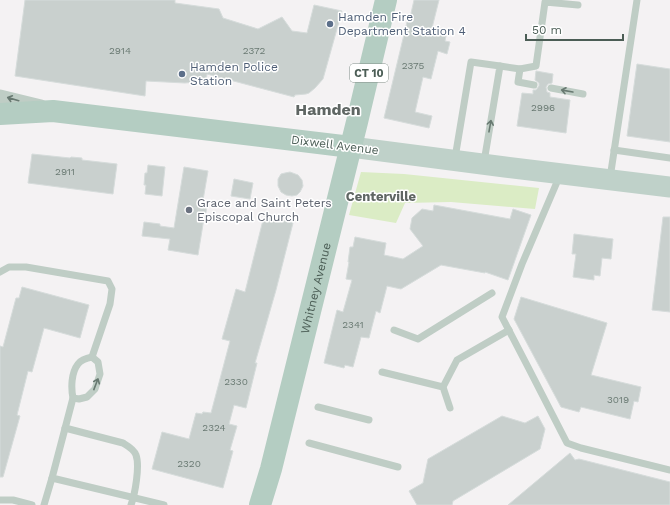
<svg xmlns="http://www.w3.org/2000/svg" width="670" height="505" font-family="'Work Sans',sans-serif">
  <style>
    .green { fill: #dbecc5 }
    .building { fill: #c9d0ce; stroke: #d6dcdb }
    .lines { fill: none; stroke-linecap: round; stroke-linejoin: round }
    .lane { stroke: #bfcdc5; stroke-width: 7 }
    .street { stroke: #bfcdc5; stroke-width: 15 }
    .secondary { stroke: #bfd1c9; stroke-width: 21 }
    .primary { stroke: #b4cdc2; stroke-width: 22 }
    .oneway { stroke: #687971 }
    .service-dot { fill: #5c6f8a; stroke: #fff; stroke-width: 1.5 }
    .worship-dot { fill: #6b7280; stroke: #fff; stroke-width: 1.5 }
    .labels { text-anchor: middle; stroke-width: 3; stroke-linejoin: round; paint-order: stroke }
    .number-label { font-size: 10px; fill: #6a7a73 }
    .shield { fill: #fff; stroke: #818e88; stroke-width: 1 }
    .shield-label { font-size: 11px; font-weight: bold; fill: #4b5d55 }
    .service-label { font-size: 12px; fill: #4e5e75; stroke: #fff; text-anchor: start }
    .street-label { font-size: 12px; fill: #4b5d55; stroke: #fff }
    .worship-label { font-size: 12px; fill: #5b616d; stroke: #fff; text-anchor: start }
    .neighbourhood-label { font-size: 13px; font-weight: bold; fill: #5f6663; stroke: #fff }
    .district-label { font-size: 16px; font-weight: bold; fill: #5f6663; stroke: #fff }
  </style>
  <rect width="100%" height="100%" fill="#f4f2f3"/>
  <!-- green -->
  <polygon class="green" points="361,172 404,174 539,188 535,209 451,202 405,203 396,223 349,215"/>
  <!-- building -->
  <g class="building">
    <polygon points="25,0 175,0 175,3 219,9 223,18 258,29 282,17 292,31 307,33 314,5 342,11 323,79 315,88 309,93 306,94 295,95 294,97 207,74 206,81 185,83 146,81 145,96 15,76"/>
    <polygon points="414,0 439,0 432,28 441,30 440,35 446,36 445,41 450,42 447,54 438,51 431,79 423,77 415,112 432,116 429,128 384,118 407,22 409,22"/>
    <polygon points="637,64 670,69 670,142 627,136"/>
    <polygon points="536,71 553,74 552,83 548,84 546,87 547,92 550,93 550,97 570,100 566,133 517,126 522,93 533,94 533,90 536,90 539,86 539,83 535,80"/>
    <polygon points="32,154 70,158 71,157 82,158 82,160 117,164 113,194 28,183"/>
    <polygon points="148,165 165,167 162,196 145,194 146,185 144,185 145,173 147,173"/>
    <polygon points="184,167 208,171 202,206 207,206 205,218 204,218 198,255 168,250 170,239 142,236 144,222 160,224 160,226 174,228"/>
    <polygon points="290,172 298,175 302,180 303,186 300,192 297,195 292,196 286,195 281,192 278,186 278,179 281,174 285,173"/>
    <polygon points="234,179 253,183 250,199 231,196"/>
    <polygon points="434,205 510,219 513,209 531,215 508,280 485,272 485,273 441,265 401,289 387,286 380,313 376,311 369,338 361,337 353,367 345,365 344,368 324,363 337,310 343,312 352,280 346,279 349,262 348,262 350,247 353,247 355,237 386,243 384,255 403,259 423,246 410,229 412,218 422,209 433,211"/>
    <polygon points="264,216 293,223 276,290 255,363 257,363 246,408 234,405 229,424 237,426 230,450 233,451 223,488 152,469 162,432 189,439 196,413 202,414 203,412 211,413 230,341 222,339 236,289 245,292"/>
    <polygon points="663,217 670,217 670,312 652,310"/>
    <polygon points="574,234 613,239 611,259 602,258 600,276 594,275 594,280 573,277 576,254 572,254"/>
    <polygon points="22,287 89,305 80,338 44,328 32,372 28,371 17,415 20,416 3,477 0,477 0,346 3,347 16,298 19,298"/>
    <polygon points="521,297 607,323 591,375 641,387 638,402 634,401 630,419 581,407 579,412 561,407 514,319"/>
    <polygon points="502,416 525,423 538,416 545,429 540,449 453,501 452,505 417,505 409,491 423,483 428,459"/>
    <polygon points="570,453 575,460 579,459 670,482 670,505 508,505"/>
  </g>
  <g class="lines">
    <!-- lane -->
    <g class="lane">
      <polyline points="500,66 520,69 536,66 545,2 578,5"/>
      <polyline points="520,69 518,82 534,85"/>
      <polyline points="551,88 583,94"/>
      <polyline points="614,150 670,158"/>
      <polyline points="455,158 471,62 500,66 484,162"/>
      <polyline points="560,175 522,264 502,317 528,367 567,443 581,448 670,470"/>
      <polyline points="610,178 637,0"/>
      <polyline points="0,272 9,267 26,267 108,281 112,289 110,304 92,357"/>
      <polyline points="394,330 418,339 492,293"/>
      <path d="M92 357C87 358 81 360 78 364 71 373 71 388 73 398L52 478 164 505"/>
      <polyline points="382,372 443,387 450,408"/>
      <polyline points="443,387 457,360 509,330"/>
      <polyline points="73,398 79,399 87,397 95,389 100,374 98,362 92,357"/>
      <polyline points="318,407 369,420"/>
      <path d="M65 428 123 443C128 446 134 449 136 455 140 466 135 494 131 505"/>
      <polyline points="309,443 398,467"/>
      <polyline points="0,500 13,500 32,505"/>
      <polyline points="44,505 52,478"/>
    </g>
    <!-- street -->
    <polyline class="street" points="0,97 41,107"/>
    <!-- secondary -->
    <polyline class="secondary" points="351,147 505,167 670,187"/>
    <!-- primary -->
    <g class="primary">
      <polyline points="0,114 53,111 351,147"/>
      <path id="s1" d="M260 505 271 469 357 122 386 0"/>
    </g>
  </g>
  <!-- one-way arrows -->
  <defs><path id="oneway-shaft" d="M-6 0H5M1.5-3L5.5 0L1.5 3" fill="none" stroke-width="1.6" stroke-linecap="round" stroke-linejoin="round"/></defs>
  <g class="oneway">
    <use href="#oneway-shaft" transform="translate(567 91) rotate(-170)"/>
    <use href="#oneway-shaft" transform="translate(13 99) rotate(-164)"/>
    <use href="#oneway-shaft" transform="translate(490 126) rotate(-80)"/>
    <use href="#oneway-shaft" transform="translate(96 384) rotate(-69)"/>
  </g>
  <!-- markers -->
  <g class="service-dot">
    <circle cx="330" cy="24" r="4"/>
    <circle cx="182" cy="74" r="4"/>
  </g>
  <circle class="worship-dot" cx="189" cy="210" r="4"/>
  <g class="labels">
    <!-- number labels -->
    <g class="number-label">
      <text x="120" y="54">2914</text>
      <text x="254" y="54">2372</text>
      <text x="413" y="69">2375</text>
      <text x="543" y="111">2996</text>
      <text x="65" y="175">2911</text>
      <text x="353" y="328">2341</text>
      <text x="236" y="385">2330</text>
      <text x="618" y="403">3019</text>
      <text x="214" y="431">2324</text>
      <text x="189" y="467">2320</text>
    </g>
    <!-- shield labels -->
    <rect class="shield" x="350" y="64" width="38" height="18" rx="3"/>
    <g class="shield-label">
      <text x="369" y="77">CT 10</text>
    </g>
    <!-- service labels -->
    <g class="service-label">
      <text x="338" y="21">Hamden Fire<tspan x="338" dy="14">Department Station 4</tspan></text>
      <text x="190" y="71">Hamden Police<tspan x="190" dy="14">Station</tspan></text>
    </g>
    <!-- street labels -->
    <g class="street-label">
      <text transform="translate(335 145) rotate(7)" y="4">Dixwell Avenue</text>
      <text dy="4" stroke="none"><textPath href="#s1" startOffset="224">Whitney Avenue</textPath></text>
    </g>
    <!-- worship labels -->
    <g class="worship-label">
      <text x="197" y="207">Grace and Saint Peters<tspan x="197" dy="14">Episcopal Church</tspan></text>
    </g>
    <!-- neighbourhood labels -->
    <g class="neighbourhood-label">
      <text x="381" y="201">Centerville</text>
    </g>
    <!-- district labels -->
    <g class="district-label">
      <text x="328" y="115">Hamden</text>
    </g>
  </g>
  <!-- scale -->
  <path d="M526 34v6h97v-6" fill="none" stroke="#4b5d55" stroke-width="2"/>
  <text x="532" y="34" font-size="12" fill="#4b5d55" stroke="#ffffff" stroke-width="3" paint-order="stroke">50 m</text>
</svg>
